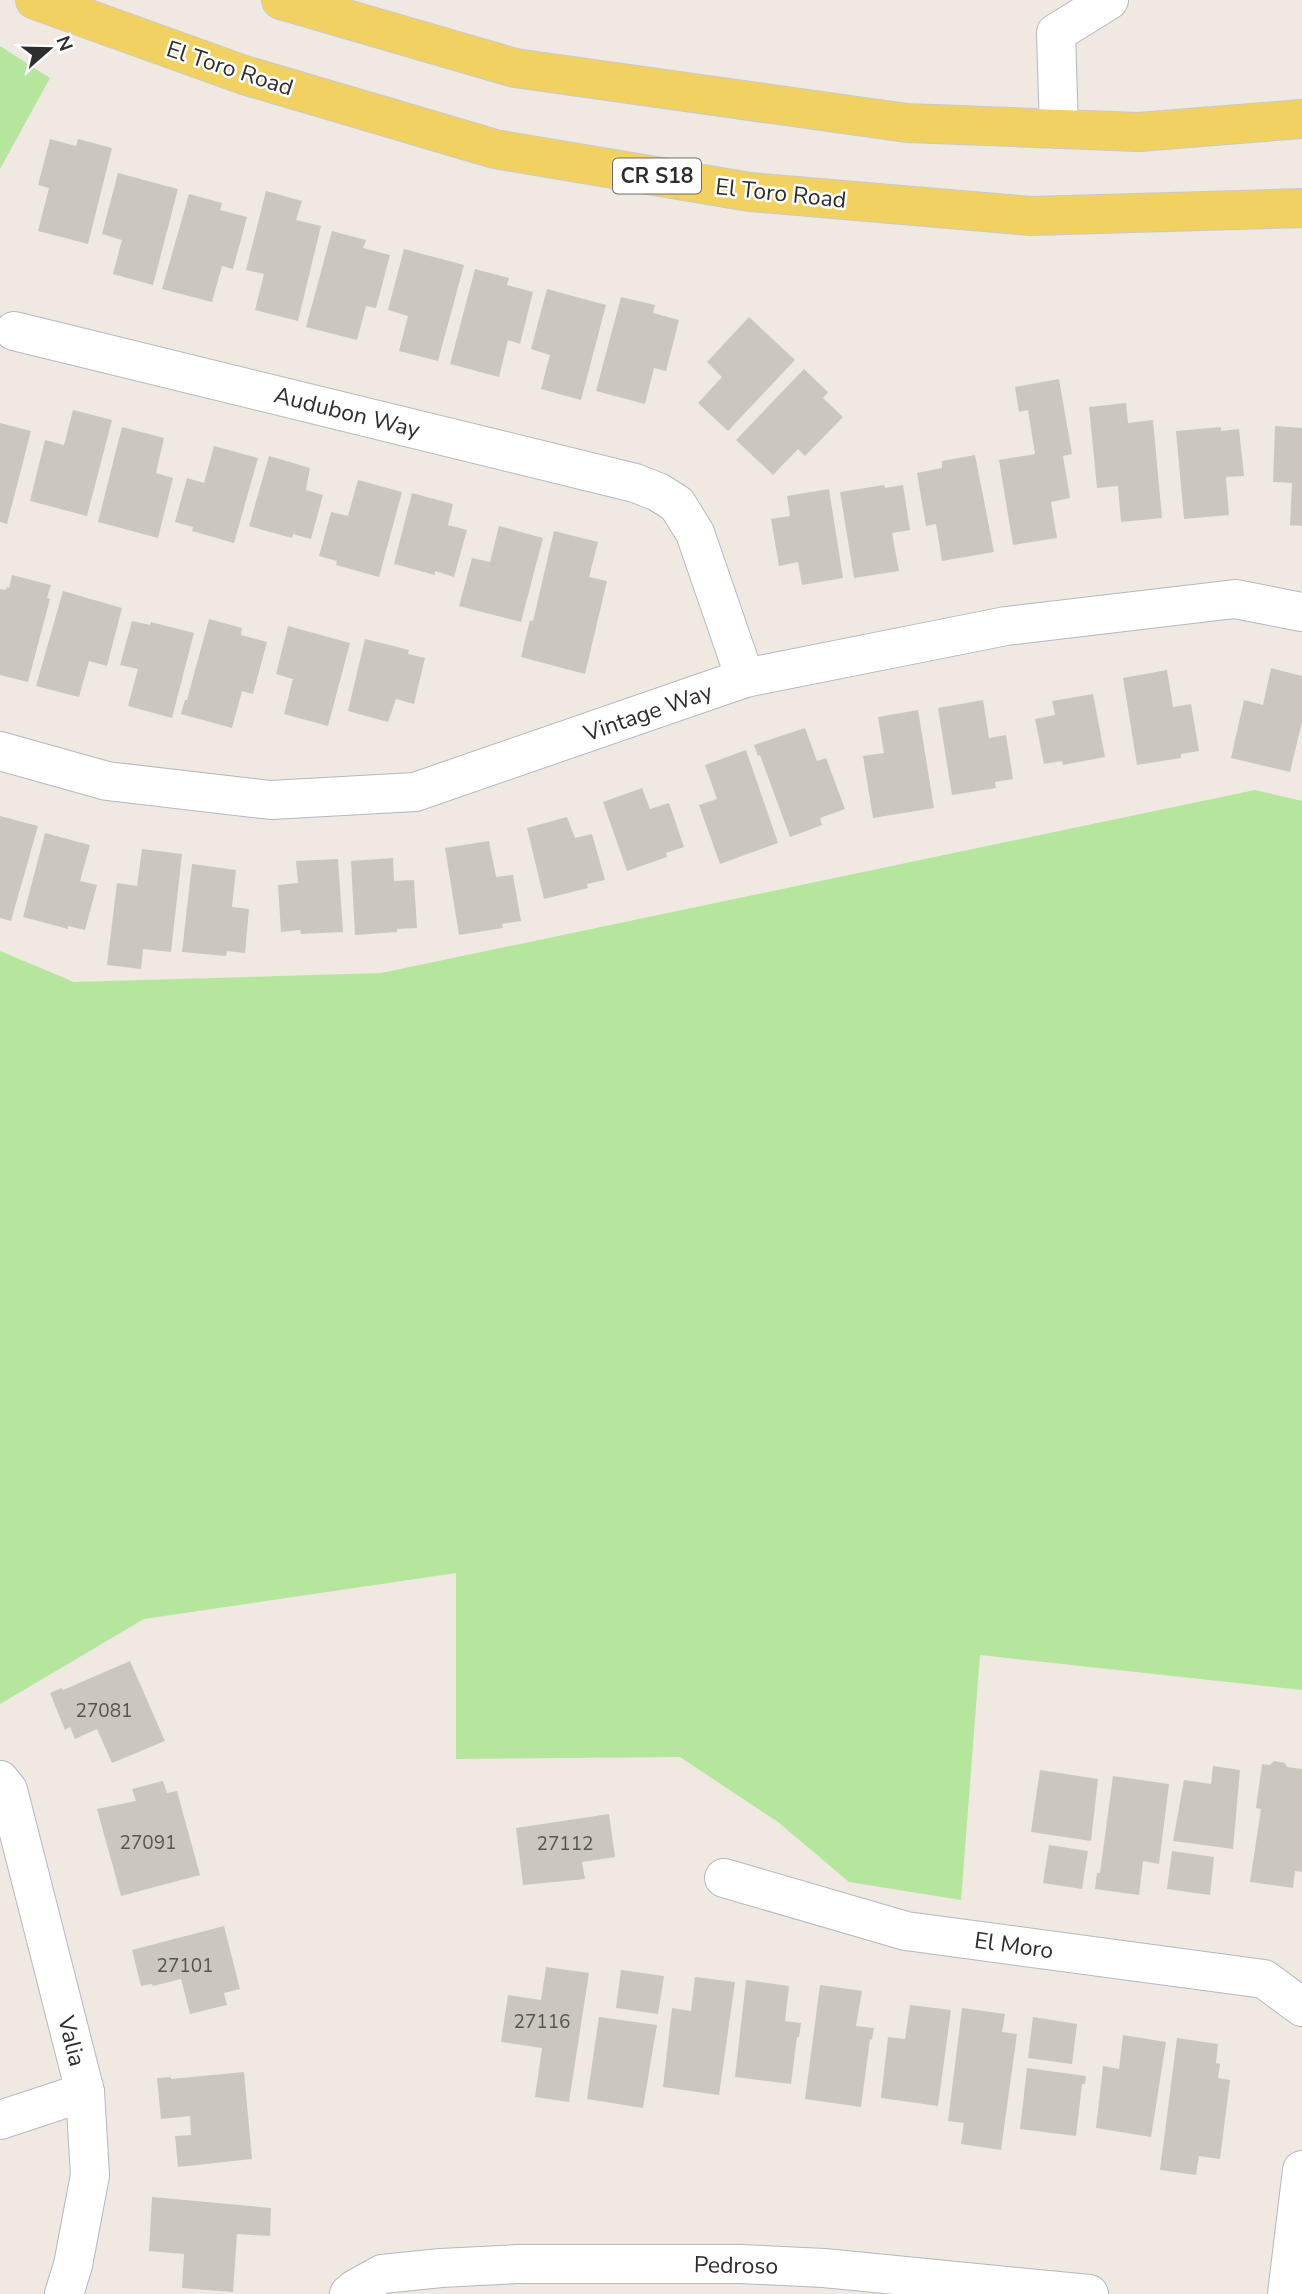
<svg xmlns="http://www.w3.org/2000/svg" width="1302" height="2294" font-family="'Nunito Sans',sans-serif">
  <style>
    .green { fill: #b6e59e }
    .building { fill: #cbc7bf }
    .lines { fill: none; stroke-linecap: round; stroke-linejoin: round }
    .minor-casing { stroke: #b4b7c1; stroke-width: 40 }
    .major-casing { stroke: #c9c9c9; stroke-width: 40 }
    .minor { stroke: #fff; stroke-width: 38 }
    .major { stroke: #f2d163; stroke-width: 38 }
    .labels { text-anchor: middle; stroke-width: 5; stroke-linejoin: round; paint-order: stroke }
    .number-label { font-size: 19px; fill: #555452 }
    .shield { fill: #fff; stroke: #6d6d6d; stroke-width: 2 }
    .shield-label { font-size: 21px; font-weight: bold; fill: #2e2e2e }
    .street-label { font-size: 23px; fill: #2e2e2e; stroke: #fff }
  </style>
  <rect width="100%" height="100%" fill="#efe9e1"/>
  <!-- green -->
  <g class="green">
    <polygon points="0,46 50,78 0,169"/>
    <polygon points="1255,790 1302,801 1302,1690 980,1655 961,1900 849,1882 778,1822 680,1757 456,1759 456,1573 144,1619 0,1704 0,951 74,982 381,973"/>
  </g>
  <!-- building -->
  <g class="building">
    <polygon points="50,139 76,146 78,139 112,148 88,244 38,231 49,188 38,185"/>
    <polygon points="118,173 178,189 153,285 113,274 122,240 102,234"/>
    <polygon points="266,191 302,201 296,220 321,226 298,321 255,310 264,274 246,270"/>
    <polygon points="189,194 222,203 220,210 247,217 233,269 222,266 212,302 162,289"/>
    <polygon points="332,231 366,240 363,248 390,255 376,308 366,306 357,340 306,327"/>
    <polygon points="404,249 464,265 438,361 399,351 408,316 388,310"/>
    <polygon points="475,269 509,278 507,285 533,292 520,344 508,340 499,377 450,364"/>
    <polygon points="547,289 606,305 581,400 541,389 550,355 531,349"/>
    <polygon points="621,297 655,305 653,313 679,320 666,371 654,368 645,404 596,391"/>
    <polygon points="749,317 795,360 728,431 698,403 722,377 707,362"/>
    <polygon points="804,369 828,392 823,398 843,417 805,456 798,449 773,475 736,440"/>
    <polygon points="1059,379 1072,454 1063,456 1070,498 1051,502 1057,538 1013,545 999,460 1035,454 1028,410 1019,412 1015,387"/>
    <polygon points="1126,403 1128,423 1153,420 1162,518 1121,522 1118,486 1097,488 1089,407"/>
    <polygon points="73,410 112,420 87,516 30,501 45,440 64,445"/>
    <polygon points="0,423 31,431 7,524 0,522"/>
    <polygon points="1275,426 1302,428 1302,526 1290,525 1292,483 1273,482"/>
    <polygon points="122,427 164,438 156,473 173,478 158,538 98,522"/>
    <polygon points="1221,427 1221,431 1239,429 1244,476 1226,477 1229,515 1184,519 1176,431"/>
    <polygon points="214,446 258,458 234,543 192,531 193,527 175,522 187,478 204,483"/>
    <polygon points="975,455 994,552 942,561 936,524 926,526 917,473 942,468 942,461"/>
    <polygon points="269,456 310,468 306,490 323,495 311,539 293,534 292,538 249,526"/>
    <polygon points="358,480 402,492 379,577 336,565 337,561 319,556 331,512 348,516"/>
    <polygon points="884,485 885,488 903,485 910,530 892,533 899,571 854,578 840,492"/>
    <polygon points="829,489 843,578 802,585 798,562 779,566 771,519 790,516 787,496"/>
    <polygon points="412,493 453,504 448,525 467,530 454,577 435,571 435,575 394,564"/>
    <polygon points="499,526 543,538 521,622 459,606 472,558 490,562"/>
    <polygon points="554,531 598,542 589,577 607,581 585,674 521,657 530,620 533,621"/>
    <polygon points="12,575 51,585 47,598 50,599 28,682 0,675 0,589 6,590 6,587 9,588"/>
    <polygon points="63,591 122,608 107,666 89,661 79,697 36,686"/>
    <polygon points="209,619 242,628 241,635 267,642 253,694 242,691 232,728 181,714 185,700 187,700"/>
    <polygon points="132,621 150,625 151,622 194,633 172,718 128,706 138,669 120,665"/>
    <polygon points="288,626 350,643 328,726 284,714 293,679 276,674"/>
    <polygon points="365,639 409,650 408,654 425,658 414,704 396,699 388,722 348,711"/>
    <polygon points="1271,668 1302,676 1302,722 1290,772 1231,758 1244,700 1263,705"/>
    <polygon points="1167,670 1173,707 1191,704 1199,751 1181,754 1181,758 1137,765 1123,678"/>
    <polygon points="1093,694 1105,757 1063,765 1062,761 1044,764 1035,719 1055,715 1052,701"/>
    <polygon points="983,700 989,738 1006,735 1013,779 995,782 996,788 952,795 938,708"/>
    <polygon points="918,710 934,808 873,818 863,756 884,753 878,717"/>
    <polygon points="805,728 817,761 826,758 845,809 820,818 822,825 790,837 760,755 758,756 754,745"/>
    <polygon points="746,750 778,843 720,864 699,805 717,799 705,765"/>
    <polygon points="642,788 650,809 669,803 684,847 666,853 667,857 627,871 603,802"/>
    <polygon points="0,816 38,826 11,921 0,918"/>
    <polygon points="567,817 575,838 592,834 605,880 587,884 588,888 544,899 527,828"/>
    <polygon points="45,833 90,845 80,881 97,885 85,930 68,926 68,929 23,917"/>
    <polygon points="489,841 496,877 513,875 521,921 502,924 503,928 459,935 445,848"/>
    <polygon points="142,849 182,854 171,952 143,949 141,969 107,965 117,883 137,886"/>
    <polygon points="393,858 394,881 414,880 417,928 397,929 397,932 355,935 351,861"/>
    <polygon points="338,859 343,932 301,934 300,930 281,932 278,885 298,883 296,861"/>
    <polygon points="192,864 236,870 232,907 249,909 245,953 227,951 226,956 182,952"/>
    <polygon points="130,1661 165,1741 112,1763 97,1729 75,1739 70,1727 65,1730 50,1693 61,1688 63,1690"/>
    <polygon points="1274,1761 1285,1763 1287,1767 1302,1769 1302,1872 1295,1871 1293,1888 1250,1882 1261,1809 1256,1808 1262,1764 1270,1765"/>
    <polygon points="1213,1766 1240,1770 1233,1849 1173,1841 1184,1780 1211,1784"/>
    <polygon points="1040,1770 1098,1779 1091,1841 1031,1832"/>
    <polygon points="1113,1776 1169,1784 1159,1864 1143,1861 1139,1895 1095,1889 1097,1873 1100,1873"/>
    <polygon points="163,1781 167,1793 177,1791 200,1875 121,1896 97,1809 136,1801 132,1789"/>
    <polygon points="609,1814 615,1857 582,1862 585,1879 523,1885 516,1828"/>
    <polygon points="1049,1845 1088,1851 1082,1889 1043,1883"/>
    <polygon points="1172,1851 1214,1857 1210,1895 1167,1889"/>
    <polygon points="224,1926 240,1989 224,1993 227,2005 190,2014 181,1979 153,1986 152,1984 141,1986 132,1950"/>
    <polygon points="546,1967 589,1973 569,2102 535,2097 542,2048 501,2042 508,1995 541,2000"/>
    <polygon points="621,1970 664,1976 658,2014 616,2008"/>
    <polygon points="695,1977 735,1982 719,2095 663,2087 672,2008 691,2011"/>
    <polygon points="746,1980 789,1986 785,2021 801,2023 799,2037 797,2037 791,2084 735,2077"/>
    <polygon points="820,1985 862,1991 856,2026 874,2028 872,2040 870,2039 861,2107 805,2099"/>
    <polygon points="910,2005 951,2010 938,2106 881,2098 888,2037 905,2039"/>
    <polygon points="962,2008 1005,2014 1002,2032 1017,2034 1001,2150 961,2144 964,2123 948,2121"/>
    <polygon points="599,2017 657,2025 643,2108 587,2099"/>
    <polygon points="1033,2017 1077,2024 1072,2064 1028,2058"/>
    <polygon points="1123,2035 1166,2042 1151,2137 1096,2128 1103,2066 1119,2069"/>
    <polygon points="1177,2038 1218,2044 1216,2063 1220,2064 1218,2078 1230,2080 1220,2159 1199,2156 1196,2175 1160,2170"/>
    <polygon points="1027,2068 1086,2076 1085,2084 1082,2084 1076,2136 1020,2129"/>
    <polygon points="244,2072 252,2159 178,2167 175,2136 191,2135 190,2116 161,2119 157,2078 171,2077 171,2079"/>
    <polygon points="152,2197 271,2208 270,2236 237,2234 233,2292 182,2288 184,2254 149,2251"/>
  </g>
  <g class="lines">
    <!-- minor casing -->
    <g class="minor-casing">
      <g id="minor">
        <polyline points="1059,129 1056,33 1109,0"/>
        <polyline points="14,331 635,483 658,492 677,504 695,533 745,678"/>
        <polyline points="0,751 107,781 271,800 415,792 745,678 1006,626 1235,599 1302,612"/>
        <polyline points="0,1780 8,1790 85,2092 90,2175 73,2265 64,2294"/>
        <polyline points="724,1878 906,1931 1264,1979 1302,2007"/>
        <polyline points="0,2120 85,2092"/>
        <polyline points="349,2294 355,2289 382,2274 441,2268 519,2264 741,2264 824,2268 1089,2294"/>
        <polyline points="1287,2294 1302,2170"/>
      </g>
    </g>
    <!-- major casing -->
    <g class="major-casing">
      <g id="major">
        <polyline points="35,0 244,75 495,149 750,192 1031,216 1302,208"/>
        <polyline points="281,0 515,68 907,123 1139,132 1302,119"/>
      </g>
    </g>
    <!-- minor -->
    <use href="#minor" class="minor"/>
    <!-- major -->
    <use href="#major" class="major"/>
  </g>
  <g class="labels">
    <!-- number labels -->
    <g class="number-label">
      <text x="104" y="1717">27081</text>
      <text x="148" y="1849">27091</text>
      <text x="565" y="1850">27112</text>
      <text x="185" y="1972">27101</text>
      <text x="542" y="2028">27116</text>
    </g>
    <!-- shield labels -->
    <rect class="shield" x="613" y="158.5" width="88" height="35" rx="5"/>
    <g class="shield-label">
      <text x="657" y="183">CR S18</text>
    </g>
    <!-- street labels -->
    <g class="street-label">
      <text transform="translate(230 68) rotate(18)" y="8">El Toro Road</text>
      <text transform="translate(781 193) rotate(6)" y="8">El Toro Road</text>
      <text transform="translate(347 412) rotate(14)" y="8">Audubon Way</text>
      <text transform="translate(648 712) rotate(-19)" y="8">Vintage Way</text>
      <text transform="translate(1014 1945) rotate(8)" y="8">El Moro</text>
      <text transform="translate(72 2041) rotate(76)" y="8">Valia</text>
      <text transform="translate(736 2265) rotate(1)" y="8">Pedroso</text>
    </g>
  </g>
  <!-- north arrow -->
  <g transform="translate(49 49) rotate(70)" stroke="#ffffff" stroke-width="5" paint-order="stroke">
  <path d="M0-5L12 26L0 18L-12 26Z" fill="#2e2e2e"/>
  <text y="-10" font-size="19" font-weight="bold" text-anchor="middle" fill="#2e2e2e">N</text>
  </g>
</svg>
